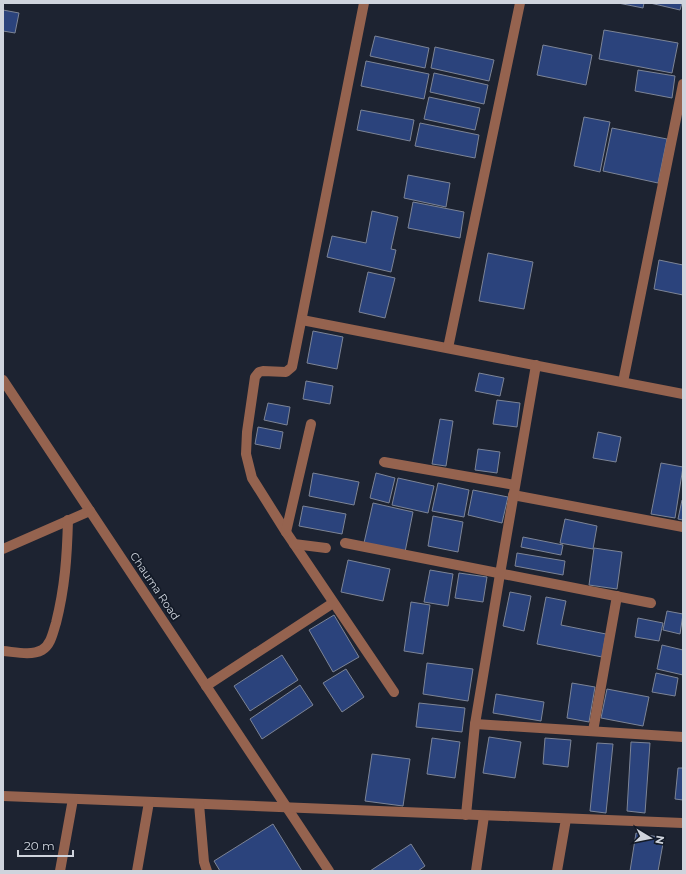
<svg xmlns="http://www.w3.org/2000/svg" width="686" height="874" font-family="Montserrat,sans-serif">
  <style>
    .building { fill: #2b437c; stroke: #7c8496 }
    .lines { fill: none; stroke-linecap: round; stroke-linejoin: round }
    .minor { stroke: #95634f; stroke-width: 10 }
    .labels { text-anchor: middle; stroke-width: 3.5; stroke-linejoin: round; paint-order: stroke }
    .street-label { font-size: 11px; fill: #cfd4dd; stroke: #131a27 }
  </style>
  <rect width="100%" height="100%" fill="#1d2331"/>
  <!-- building -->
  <g class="building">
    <polygon points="618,3 644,3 643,8"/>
    <polygon points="650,3 682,3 680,10"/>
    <polygon points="3,10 19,13 15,33 3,31"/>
    <polygon points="604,30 678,43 672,73 599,59"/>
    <polygon points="375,36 429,48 425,68 370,56"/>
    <polygon points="543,45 592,55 586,85 537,75"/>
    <polygon points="435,47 494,60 489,81 431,68"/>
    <polygon points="366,61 429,74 424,99 361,86"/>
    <polygon points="638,70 675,76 672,98 635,91"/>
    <polygon points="434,73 488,85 484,104 430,92"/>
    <polygon points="429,97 480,108 475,130 424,119"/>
    <polygon points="361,110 414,120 410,141 357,130"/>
    <polygon points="584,117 610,122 600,172 574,166"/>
    <polygon points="420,123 479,135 475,158 415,146"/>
    <polygon points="612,128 667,139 658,183 603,171"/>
    <polygon points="408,175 450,183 446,207 404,198"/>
    <polygon points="413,202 464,212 460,238 408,228"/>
    <polygon points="372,211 398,217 391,249 396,250 391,272 327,257 332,236 366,243"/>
    <polygon points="488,253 533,262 524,309 479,301"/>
    <polygon points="659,260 683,265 683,295 654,289"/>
    <polygon points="368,272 395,278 385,318 359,312"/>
    <polygon points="313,331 343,337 337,369 307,363"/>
    <polygon points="479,373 504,378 500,396 475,391"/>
    <polygon points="306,381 333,386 330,404 303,399"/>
    <polygon points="497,400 520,403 517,427 493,424"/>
    <polygon points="268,403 290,407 287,425 264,420"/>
    <polygon points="440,419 453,421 446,466 432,464"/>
    <polygon points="258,427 283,432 280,449 255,444"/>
    <polygon points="598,432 621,437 616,462 593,458"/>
    <polygon points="478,449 500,452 497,473 475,470"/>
    <polygon points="661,463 683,467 675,518 651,514"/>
    <polygon points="313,473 359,482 354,505 309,496"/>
    <polygon points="376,473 395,478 389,503 370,498"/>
    <polygon points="398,478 434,486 428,513 392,505"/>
    <polygon points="438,483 469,490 464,517 432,511"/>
    <polygon points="473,490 508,497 502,523 468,515"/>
    <polygon points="682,500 683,500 683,520 678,519"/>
    <polygon points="373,503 413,512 405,552 364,543"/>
    <polygon points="303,506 346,514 342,534 299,526"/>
    <polygon points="433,516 463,522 458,552 428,546"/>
    <polygon points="565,519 597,526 593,549 560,543"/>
    <polygon points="523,537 563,545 561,555 521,547"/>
    <polygon points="594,548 622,552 617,589 589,585"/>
    <polygon points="517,553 565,561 563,575 515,566"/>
    <polygon points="348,560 390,569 383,601 341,592"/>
    <polygon points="430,570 453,574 448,606 424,602"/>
    <polygon points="459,573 487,577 483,602 455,598"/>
    <polygon points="510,592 531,596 524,631 503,626"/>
    <polygon points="546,597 566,601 561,625 606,634 602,657 537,644"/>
    <polygon points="411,602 430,605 423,654 404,651"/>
    <polygon points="667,611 683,614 680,634 663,630"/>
    <polygon points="334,615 359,657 333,672 309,630"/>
    <polygon points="638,618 663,623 659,641 635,637"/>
    <polygon points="662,645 683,650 683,675 657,669"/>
    <polygon points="282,655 298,680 250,711 234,686"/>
    <polygon points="427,663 473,669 468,701 423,694"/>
    <polygon points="346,669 364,697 342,712 323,683"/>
    <polygon points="656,673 678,678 675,696 652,692"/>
    <polygon points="572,683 595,687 589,722 567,718"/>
    <polygon points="300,685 313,705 262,739 250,719"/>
    <polygon points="607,689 649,697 643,726 601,718"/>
    <polygon points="496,694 544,702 541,721 493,713"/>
    <polygon points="419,703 465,708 462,732 416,727"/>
    <polygon points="489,737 521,742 515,778 483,773"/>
    <polygon points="432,738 460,742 455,778 427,774"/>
    <polygon points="545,738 571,740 568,767 543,764"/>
    <polygon points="631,742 650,743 645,813 627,811"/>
    <polygon points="597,743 613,744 606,813 590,811"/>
    <polygon points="372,754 410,759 403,806 365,801"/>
    <polygon points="678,768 683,768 683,800 675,799"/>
    <polygon points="273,824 302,871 220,871 214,861"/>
    <polygon points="636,833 664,838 658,871 630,871"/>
    <polygon points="411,844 425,866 418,871 370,871"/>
  </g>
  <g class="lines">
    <!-- minor -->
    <g class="minor">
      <polyline points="364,3 292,367 286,372 263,371 259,372 255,377 247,432 246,454 252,478 286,532 394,692"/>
      <polyline points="302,320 683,394"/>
      <polyline points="448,348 520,3"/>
      <polyline points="3,380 329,871"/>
      <polyline points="623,382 683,84"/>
      <polyline points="384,462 515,485"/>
      <polyline points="513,495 683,527"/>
      <polyline points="286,532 311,424"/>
      <polyline points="345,543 651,603"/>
      <polyline points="294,544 326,548"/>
      <polyline points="3,549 90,511"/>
      <path d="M3 651C15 652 31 656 42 650 51 645 53 632 56 623 65 587 67 557 68 520"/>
      <polyline points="206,686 333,603"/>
      <polyline points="475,724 683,737"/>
      <polyline points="593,731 617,596"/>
      <polyline points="3,796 683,823"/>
      <polyline points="199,804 204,862 207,871"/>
      <polyline points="466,815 475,724 500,574 536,365"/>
      <polyline points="60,871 73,799"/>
      <polyline points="137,871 149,802"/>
      <polyline points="476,871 484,816"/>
      <polyline points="557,871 566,819"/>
    </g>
  </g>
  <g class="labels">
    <!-- street labels -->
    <g class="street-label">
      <text transform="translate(155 586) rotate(56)" y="4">Chauma Road</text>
    </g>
  </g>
  <!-- border -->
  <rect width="686" height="874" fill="none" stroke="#cfd4dd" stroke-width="8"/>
  <!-- north arrow -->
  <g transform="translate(650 838) rotate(100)" stroke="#131a27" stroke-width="3" paint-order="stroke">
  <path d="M0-3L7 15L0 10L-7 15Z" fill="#cfd4dd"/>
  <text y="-6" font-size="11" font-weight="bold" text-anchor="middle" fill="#cfd4dd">N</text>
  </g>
  <!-- scale -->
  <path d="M18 850v6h55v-6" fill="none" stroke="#cfd4dd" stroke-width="2"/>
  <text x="24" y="850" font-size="12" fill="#cfd4dd" stroke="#131a27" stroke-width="3" paint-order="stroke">20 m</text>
</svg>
